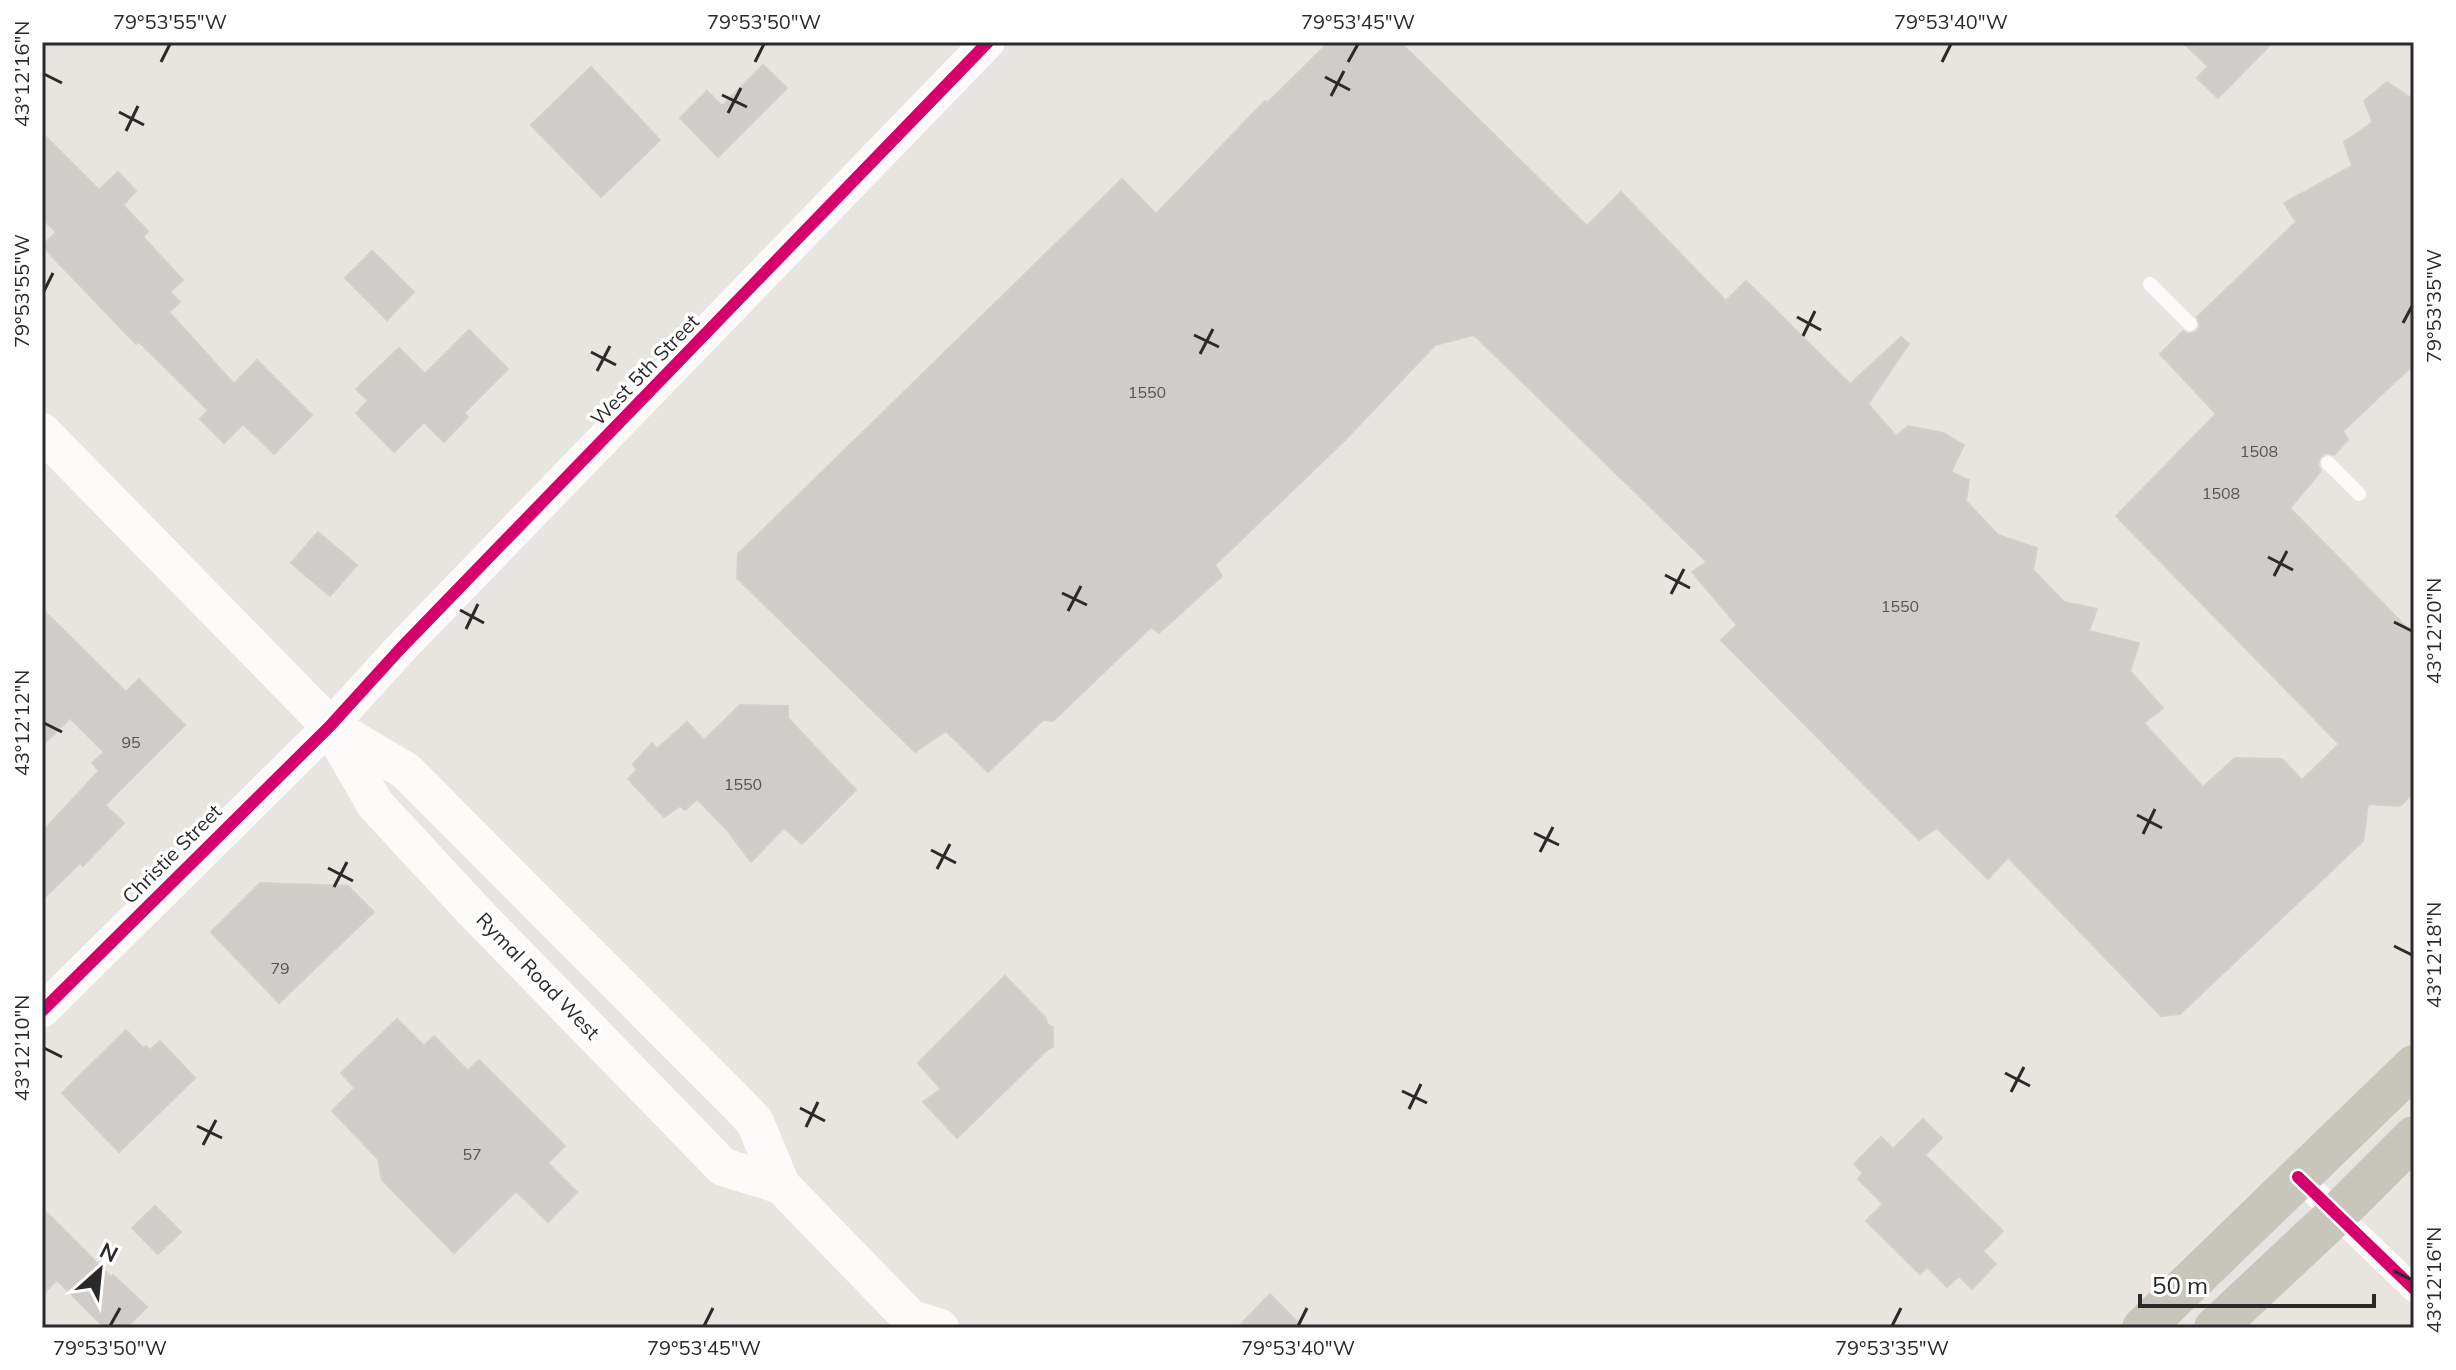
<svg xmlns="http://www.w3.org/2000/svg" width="2456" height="1370" font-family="Mulish,sans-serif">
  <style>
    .building { fill: #cfccc9; stroke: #d3d0cc; stroke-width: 2 }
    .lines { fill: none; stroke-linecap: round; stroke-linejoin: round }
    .service { stroke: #fcfbfa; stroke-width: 14 }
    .minor { stroke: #fcfbfa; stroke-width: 26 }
    .tertiary { stroke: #fcfbfa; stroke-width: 34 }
    .secondary { stroke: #fcfbfa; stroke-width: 38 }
    .primary { stroke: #c8c5ba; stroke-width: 42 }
    .cycleway-casing { stroke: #fff; stroke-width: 17 }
    .cycleway { stroke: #d6006c; stroke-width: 12 }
    .ticks { fill: none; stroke: #2a2a2a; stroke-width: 3 }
    .labels { text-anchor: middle; stroke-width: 7; stroke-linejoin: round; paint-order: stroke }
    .number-label { font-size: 16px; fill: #545352 }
    .street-label { font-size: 20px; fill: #2a2a2a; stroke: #fff }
    .neatline { fill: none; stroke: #2a2a2a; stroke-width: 3 }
    .ticks-label { font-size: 20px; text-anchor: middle; fill: #2a2a2a }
  </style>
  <rect width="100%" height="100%" fill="#e8e4e0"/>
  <!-- building -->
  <g class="building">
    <polygon points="1329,42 1400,42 1587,226 1621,192 1726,301 1746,281 1850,384 1901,337 1909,344 1868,404 1896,436 1908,426 1943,433 1964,445 1951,472 1969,480 1966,501 1998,535 2037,548 2033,570 2064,602 2097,609 2089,631 2139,643 2130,671 2163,708 2144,723 2203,787 2235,758 2282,759 2302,780 2339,744 2116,516 2216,414 2160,354 2183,331 2188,334 2196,332 2200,326 2197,317 2296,222 2284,203 2352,166 2344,142 2373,122 2364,101 2387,82 2414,100 2414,364 2343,431 2348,440 2334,455 2326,453 2320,457 2318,465 2321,471 2290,508 2414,635 2414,792 2400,806 2368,804 2363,841 2180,1014 2161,1016 2008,857 1988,879 1937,828 1919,840 1721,640 1737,625 1692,572 1707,562 1474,335 1435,345 1346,439 1215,565 1222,576 1159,633 1151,627 1053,721 1043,720 988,772 946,731 915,752 737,578 738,554 1122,179 1156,214 1265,101 1267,103"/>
    <polygon points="2182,42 2273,42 2218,98 2197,78 2208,66"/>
    <polygon points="763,65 787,88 718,157 680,118 707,91 722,106"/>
    <polygon points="591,67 660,140 601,197 531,125"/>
    <polygon points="42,133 99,190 118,172 136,191 123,205 148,231 143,237 183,280 170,292 180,302 169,312 234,384 257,360 312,415 274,454 243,424 224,443 200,419 208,410 139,342 136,344 42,246 56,232 42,218"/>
    <polygon points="372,251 414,292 387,320 345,278"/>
    <polygon points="469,330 508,369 464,413 468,417 444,442 424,422 394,452 356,413 368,401 356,389 399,348 425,374"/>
    <polygon points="318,532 357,565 330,596 291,563"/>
    <polygon points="42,609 126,692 139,679 185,725 105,805 124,823 83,866 80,863 42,900 42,832 99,771 92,763 104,752 70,718 42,746"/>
    <polygon points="740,705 788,706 788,718 856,790 802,844 784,828 751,862 727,830 697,799 685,810 680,806 664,817 628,779 637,770 633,764 652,743 657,749 687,722 704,740"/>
    <polygon points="260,883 348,886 374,912 279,1003 211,932"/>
    <polygon points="1005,976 1046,1018 1047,1024 1053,1027 1053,1047 1047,1050 957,1138 923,1102 941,1089 918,1063"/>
    <polygon points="397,1019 424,1046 434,1036 468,1071 479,1060 565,1146 548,1163 577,1192 548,1222 516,1191 454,1253 382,1180 378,1159 332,1111 355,1088 341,1073"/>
    <polygon points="126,1030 143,1048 146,1046 150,1050 160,1041 195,1078 119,1152 62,1093"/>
    <polygon points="1923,1119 1942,1138 1925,1155 2003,1231 1983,1251 1996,1264 1972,1289 1959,1276 1947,1287 1927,1267 1920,1274 1866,1221 1883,1204 1858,1179 1863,1173 1854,1164 1881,1137 1893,1149"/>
    <polygon points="155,1206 181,1232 158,1254 132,1228"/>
    <polygon points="42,1208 111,1277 113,1275 147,1307 126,1328 105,1328 57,1280 42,1295"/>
    <polygon points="1270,1294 1303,1328 1237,1328"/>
  </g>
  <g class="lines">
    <!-- service -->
    <g class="service">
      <polyline points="2150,284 2190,324"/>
      <polyline points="2328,463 2359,494"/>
    </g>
    <!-- minor -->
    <polyline class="minor" points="2298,1177 2414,1289"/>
    <!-- tertiary -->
    <polyline class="tertiary" points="42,1011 330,726 401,648 988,42"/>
    <!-- secondary -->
    <g class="secondary">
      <polyline points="42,432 330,726 406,771 740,1106 755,1122 781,1185 911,1319 940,1328"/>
      <polyline points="330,726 375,804 474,911 723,1167 781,1185"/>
    </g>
    <!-- primary -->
    <g class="primary">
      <polyline points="2143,1328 2414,1066"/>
      <polyline points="2215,1328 2338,1213 2414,1137"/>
    </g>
    <!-- cycleway casing -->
    <g class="cycleway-casing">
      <g id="cycleway">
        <polyline points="42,1011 330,726 401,648 988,42"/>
        <polyline points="2298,1177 2414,1289"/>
      </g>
    </g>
    <!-- cycleway -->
    <use href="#cycleway" class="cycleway"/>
  </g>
  <!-- ticks -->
  <path class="ticks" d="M161 62 170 44M755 62 764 44M1348 62 1358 44M1942 62 1951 44M44 74 62 83M1325 77 1350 90M722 95 747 107M1331 96 1344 71M119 112 144 125M728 113 741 88M126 131 138 106M44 291 53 273M1797 317 1821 330M2403 323 2412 306M1194 335 1219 347M1803 336 1815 311M591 352 616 365M1200 354 1213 329M597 371 610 346M2268 557 2293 570M1665 575 1690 588M2274 576 2287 551M1062 593 1087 605M1671 594 1684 569M460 610 484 623M1068 611 1081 586M2394 622 2412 631M466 629 478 604M44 723 62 732M2137 815 2162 828M1534 833 1559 845M2143 834 2155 809M931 850 956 863M1540 852 1553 827M328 868 353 881M937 869 950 844M334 887 347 862M2394 946 2412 955M44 1048 62 1057M2005 1073 2030 1086M1402 1091 1427 1103M2011 1092 2024 1067M800 1108 825 1121M1409 1109 1421 1084M197 1126 222 1138M806 1127 818 1102M203 1145 216 1120M2394 1271 2412 1280M110 1326 120 1308M704 1326 713 1308M1298 1326 1307 1308M1892 1326 1901 1308"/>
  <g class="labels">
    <!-- number labels -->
    <g class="number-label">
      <text x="1147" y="398">1550</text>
      <text x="2259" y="457">1508</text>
      <text x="2221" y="499">1508</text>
      <text x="1900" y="612">1550</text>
      <text x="131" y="748">95</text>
      <text x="743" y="790">1550</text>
      <text x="280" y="974">79</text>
      <text x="472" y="1160">57</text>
    </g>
    <!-- street labels -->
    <g class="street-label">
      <text transform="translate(645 370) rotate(-46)" y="7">West 5th Street</text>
      <text transform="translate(172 854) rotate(-45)" y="7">Christie Street</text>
      <text transform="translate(538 976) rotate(46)" y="7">Rymal Road West</text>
    </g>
  </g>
  <!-- border -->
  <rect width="2456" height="1370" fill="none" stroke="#ffffff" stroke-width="88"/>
  <!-- north arrow -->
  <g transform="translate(100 1270) rotate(27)" stroke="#ffffff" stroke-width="6" paint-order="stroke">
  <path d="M0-6L14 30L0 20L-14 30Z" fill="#2a2a2a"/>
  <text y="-12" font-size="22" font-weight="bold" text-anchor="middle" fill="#2a2a2a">N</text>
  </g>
  <!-- scale -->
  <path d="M2140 1294v12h234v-12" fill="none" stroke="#2a2a2a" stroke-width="4"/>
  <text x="2152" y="1294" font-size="24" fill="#2a2a2a" stroke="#ffffff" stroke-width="6" paint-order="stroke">50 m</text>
  <rect x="44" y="44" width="2368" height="1282" class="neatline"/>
  <g class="ticks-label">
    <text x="170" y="29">79°53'55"W</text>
    <text x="764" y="29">79°53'50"W</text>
    <text x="1358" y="29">79°53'45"W</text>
    <text x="1951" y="29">79°53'40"W</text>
    <text transform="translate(22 74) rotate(-90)" y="7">43°12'16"N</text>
    <text transform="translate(22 291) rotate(-90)" y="7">79°53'55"W</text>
    <text transform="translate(2434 306) rotate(-90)" y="7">79°53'35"W</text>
    <text transform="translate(2434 631) rotate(-90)" y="7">43°12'20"N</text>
    <text transform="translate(22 723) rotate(-90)" y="7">43°12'12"N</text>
    <text transform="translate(2434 955) rotate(-90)" y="7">43°12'18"N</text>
    <text transform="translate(22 1048) rotate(-90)" y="7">43°12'10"N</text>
    <text transform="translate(2434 1280) rotate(-90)" y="7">43°12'16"N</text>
    <text x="110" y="1355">79°53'50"W</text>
    <text x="704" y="1355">79°53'45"W</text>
    <text x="1298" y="1355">79°53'40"W</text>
    <text x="1892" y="1355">79°53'35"W</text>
  </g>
</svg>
